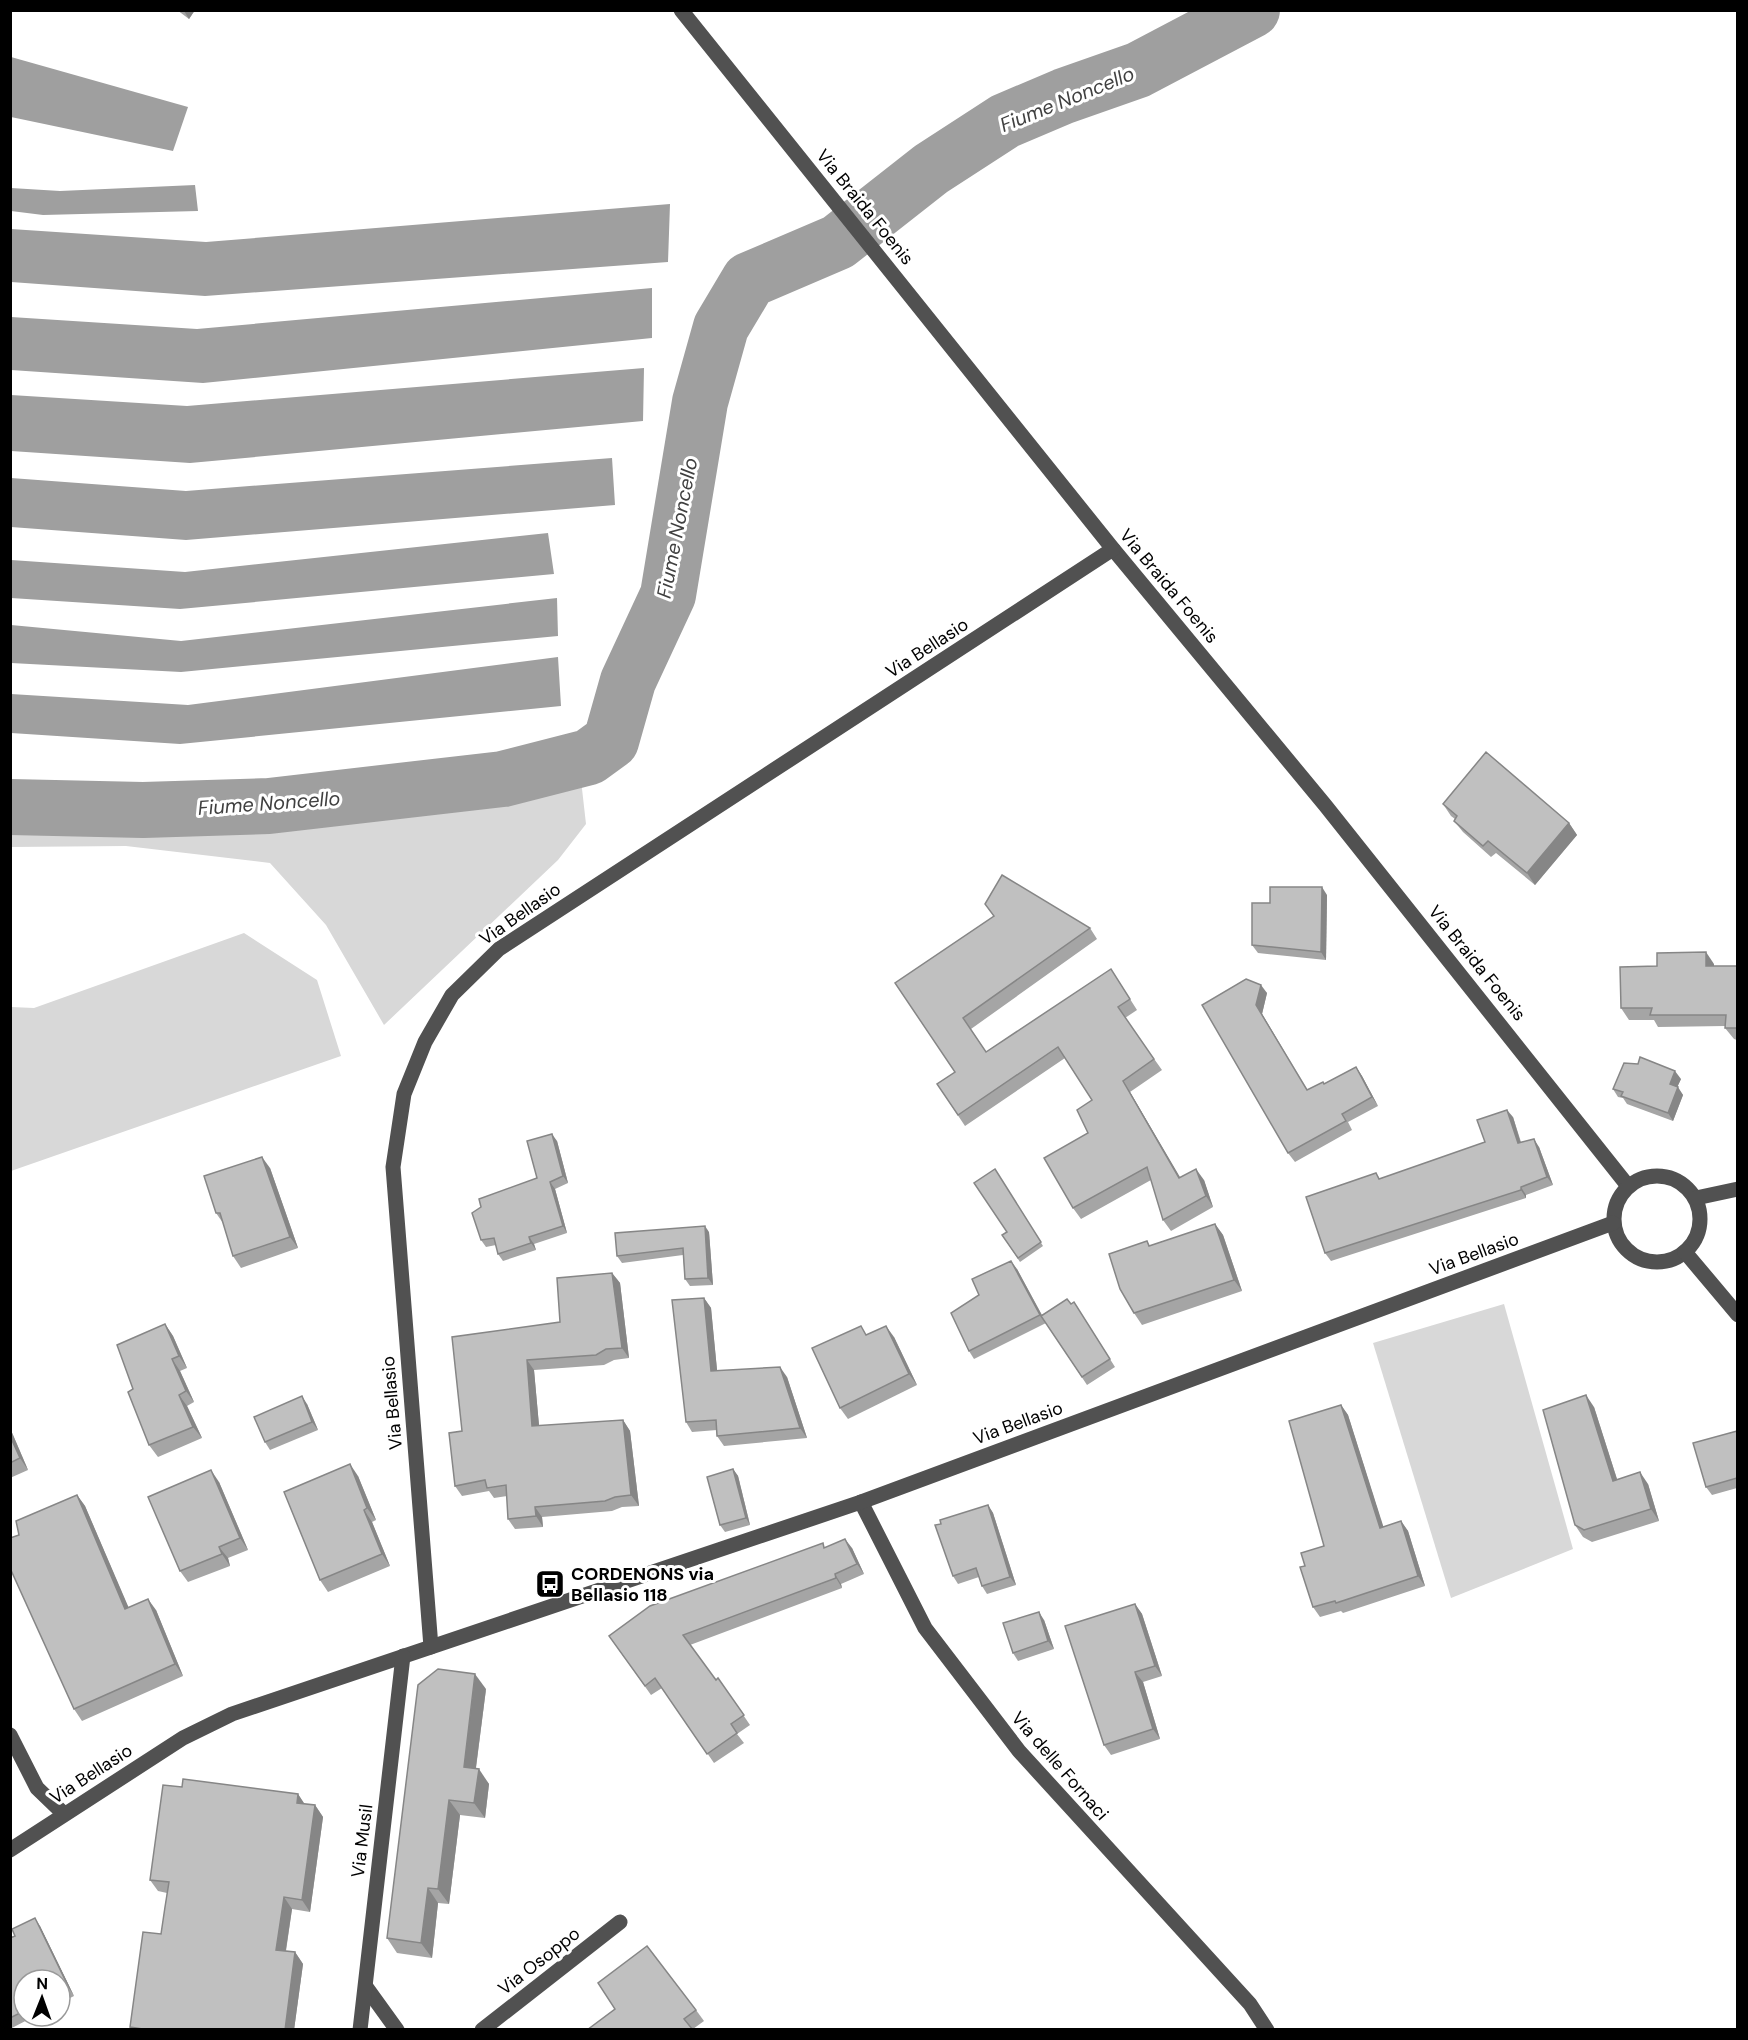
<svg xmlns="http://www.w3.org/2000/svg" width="1748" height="2040" font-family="'DM Sans',sans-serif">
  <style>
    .green { fill: #d8d8d8 }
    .water { fill: #9f9f9f }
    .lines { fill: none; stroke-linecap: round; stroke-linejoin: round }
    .river { stroke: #9f9f9f; stroke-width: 56 }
    .minor { stroke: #515151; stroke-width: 15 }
    .wall { fill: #a5a5a5 }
    .shaded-wall { fill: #868686 }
    .building { fill: #c0c0c0; stroke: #868686; stroke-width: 1.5 }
    .labels { text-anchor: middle; stroke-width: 6; stroke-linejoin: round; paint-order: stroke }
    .street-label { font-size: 18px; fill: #000; stroke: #fff }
    .poi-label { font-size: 18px; font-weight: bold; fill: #000; stroke: #fff; text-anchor: start }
    .water-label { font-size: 20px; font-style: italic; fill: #404040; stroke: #fff }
  </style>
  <rect width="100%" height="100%" fill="#fff"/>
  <!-- green -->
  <g class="green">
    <path d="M553 768 581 780 586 824 558 860 384 1025 326 925 270 863 126 846 11 847V807C115 816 224 810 329 800 404 793 480 784 553 768Z"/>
    <polygon points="244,933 317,980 341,1056 11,1171 11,1007 34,1008"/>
    <polygon points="1504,1304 1573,1549 1451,1598 1373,1343"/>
  </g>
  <!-- water -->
  <g class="water">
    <polygon points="11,57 188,107 173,151 11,117"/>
    <polygon points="195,185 198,211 43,215 11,211 11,188 60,191"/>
    <polygon points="670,204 668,262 205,296 11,282 11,229 206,242"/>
    <polygon points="652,288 652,338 203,383 11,370 11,317 197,329"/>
    <polygon points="644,368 643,421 190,463 11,451 11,395 187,406"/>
    <polygon points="612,458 615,505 186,540 11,527 11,478 186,491"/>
    <polygon points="548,533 554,574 180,609 11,598 11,560 185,572"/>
    <polygon points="557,598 558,636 181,672 11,663 11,625 181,641"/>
    <polygon points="558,657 561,706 180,744 11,733 11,694 188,705"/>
  </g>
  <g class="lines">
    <!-- river -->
    <polyline class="river" points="10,807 143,810 269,806 503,779 589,757 611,741 628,681 668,595 700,402 721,327 749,280 838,242 931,169 1005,121 1064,96 1138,70 1252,10"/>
    <!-- minor -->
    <g class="minor">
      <polyline points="681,10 1113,549 1325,805 1628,1186"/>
      <circle cx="1657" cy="1219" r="43"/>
      <polyline points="1696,1198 1738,1189"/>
      <polyline points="1685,1252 1738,1315"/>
      <polyline points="861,1502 925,1628 1019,1751 1250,2004 1267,2030"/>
      <polyline points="431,1647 393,1167 404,1094 425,1042 452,995 499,949 1113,549"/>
      <polyline points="10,1735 37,1788 64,1814"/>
      <polyline points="10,1850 183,1738 232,1714 861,1502 1613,1223"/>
      <polyline points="366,1987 397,2030"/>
      <polyline points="360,2030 403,1656"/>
      <polyline points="482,2030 620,1922"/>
    </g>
  </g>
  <!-- wall -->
  <g class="wall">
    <polygon points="177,10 195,10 189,19"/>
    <polygon points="1443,804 1569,823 1577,835 1535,885 1496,853 1491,857 1463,832 1454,821 1455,819 1451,816"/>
    <polygon points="1327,895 1326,960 1258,953 1252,945 1270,903"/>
    <polygon points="1090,928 1097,939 971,1029 986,1052 1111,969 1137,1010 1125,1018 1162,1070 1130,1092 1180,1178 1204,1180 1213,1207 1171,1231 1163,1220 1151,1180 1081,1219 1073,1208 1088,1133 1092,1100 1065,1058 965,1126 937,1084 955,1072 895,983"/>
    <polygon points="1714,964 1714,966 1737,966 1737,1040 1734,1039 1725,1028 1725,1026 1658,1027 1654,1020 1629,1020 1621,1008 1657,966"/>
    <polygon points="1246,979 1267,993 1262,1014 1307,1090 1324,1084 1356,1067 1362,1076 1378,1106 1348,1122 1352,1130 1295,1162 1288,1153"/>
    <polygon points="1681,1079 1677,1087 1683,1095 1673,1121 1627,1104 1623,1098 1618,1097 1613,1089"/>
    <polygon points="1513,1117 1521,1142 1539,1147 1553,1185 1526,1195 1526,1198 1331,1261 1325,1253 1376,1173 1380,1179 1485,1142"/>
    <polygon points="557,1141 568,1183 555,1189 567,1233 534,1244 536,1250 503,1261 498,1254 496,1245 486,1247 481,1240 537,1178"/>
    <polygon points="270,1168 298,1248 241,1268 233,1256 223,1223 216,1213"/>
    <polygon points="995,1169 1043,1246 1020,1262 1002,1235 1007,1232"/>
    <polygon points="1215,1224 1223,1235 1242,1291 1142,1325 1134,1313 1147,1241 1150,1246"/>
    <polygon points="709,1232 713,1285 690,1286 685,1279 683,1255 622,1263 617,1256"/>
    <polygon points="1017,1269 1042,1315 1071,1304 1074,1302 1115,1367 1087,1385 1046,1323 974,1359 969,1351 979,1295"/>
    <polygon points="612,1273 620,1283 629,1358 614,1360 604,1365 534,1370 539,1426 623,1420 630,1431 639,1506 622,1507 612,1511 542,1517 543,1527 515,1529 508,1519 507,1496 494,1498 489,1491 462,1496 455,1486 462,1431 560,1322"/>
    <polygon points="704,1298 711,1308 717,1370 787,1377 807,1438 724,1446 717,1436 717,1430 692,1432 686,1422"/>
    <polygon points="165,1324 173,1336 187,1368 180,1371 194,1402 187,1406 202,1438 158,1457 149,1445 133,1389"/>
    <polygon points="867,1334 894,1337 917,1385 848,1419 840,1408"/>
    <polygon points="307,1404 318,1430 270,1450 265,1442"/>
    <polygon points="1341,1405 1348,1415 1383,1527 1401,1521 1408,1531 1425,1586 1343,1613 1341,1611 1320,1617 1313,1607 1305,1566 1324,1546"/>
    <polygon points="1594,1407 1617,1479 1648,1484 1659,1521 1592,1542 1583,1537 1575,1525"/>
    <polygon points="10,1428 28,1470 10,1478"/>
    <polygon points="1737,1431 1737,1488 1712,1495 1706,1487"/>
    <polygon points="733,1469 738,1476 750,1525 725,1532 720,1525"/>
    <polygon points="358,1476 376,1520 372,1522 390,1566 328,1592 320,1580"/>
    <polygon points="219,1482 248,1550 228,1558 230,1566 188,1582 180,1571"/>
    <polygon points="77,1495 85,1506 128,1607 156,1610 183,1676 82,1721 74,1709 19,1535"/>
    <polygon points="988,1505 993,1513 1016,1585 987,1594 982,1586 979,1577 958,1584 953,1576 941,1524"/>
    <polygon points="825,1547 852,1548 864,1574 841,1584 842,1588 690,1645 716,1680 718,1678 750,1725 737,1734 744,1743 714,1763 662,1688 651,1695 609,1636"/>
    <polygon points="1135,1604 1142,1614 1162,1676 1143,1682 1160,1739 1111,1755 1104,1745"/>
    <polygon points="1044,1620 1054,1649 1018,1661 1013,1653"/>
    <polygon points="486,1689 476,1768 489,1784 485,1818 460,1815 449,1904 438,1903 432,1958 397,1953 387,1938"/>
    <polygon points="182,1787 298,1794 304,1804 315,1805 323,1817 310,1912 292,1909 286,1951 295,1952 303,1964 294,2030 132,2030 130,2027 161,1934 167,1893 158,1891 150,1880"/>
    <polygon points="40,1926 74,1996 60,2003 60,1980 24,1980 24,2016 35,2016 10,2029 10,1938"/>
    <polygon points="696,2010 704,2021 693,2029 587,2030"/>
  </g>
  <!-- shaded-wall -->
  <g class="shaded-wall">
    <polygon points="184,10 195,10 189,19 184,11"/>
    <polygon points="1569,823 1577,835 1535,885 1527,873"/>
    <polygon points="1322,887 1327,895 1326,960 1321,952"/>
    <polygon points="1706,952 1714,964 1714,977 1706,966"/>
    <polygon points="1261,985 1267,993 1262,1014 1313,1099 1256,1005"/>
    <polygon points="1356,1067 1362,1076 1378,1106 1372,1097"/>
    <polygon points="1675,1071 1681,1079 1675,1092 1670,1084"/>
    <polygon points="1123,1081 1130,1092 1187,1189 1179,1178"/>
    <polygon points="1678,1087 1683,1095 1673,1121 1668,1113"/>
    <polygon points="1507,1110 1513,1117 1523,1151 1518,1143"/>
    <polygon points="552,1134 557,1141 568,1183 563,1176"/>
    <polygon points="1534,1139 1539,1147 1553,1185 1547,1177"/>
    <polygon points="262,1157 270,1168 298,1248 290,1237"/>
    <polygon points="1196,1169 1204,1180 1213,1207 1206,1196"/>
    <polygon points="550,1182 555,1189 567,1233 563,1226"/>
    <polygon points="1521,1187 1526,1195 1526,1198 1521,1190"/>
    <polygon points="1215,1224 1223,1235 1242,1291 1234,1280"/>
    <polygon points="705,1226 709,1232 713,1285 708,1278"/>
    <polygon points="529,1237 534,1244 536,1250 531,1243"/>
    <polygon points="1011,1261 1017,1269 1046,1323 1040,1315"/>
    <polygon points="612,1273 620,1283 629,1358 622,1348"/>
    <polygon points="704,1298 711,1308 718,1380 711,1371"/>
    <polygon points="165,1324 173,1336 187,1368 179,1356"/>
    <polygon points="886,1326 894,1337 917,1385 909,1374"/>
    <polygon points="172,1359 180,1371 194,1402 186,1391"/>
    <polygon points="527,1360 534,1370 540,1436 532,1426"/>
    <polygon points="780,1367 787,1377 807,1438 800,1428"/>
    <polygon points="179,1395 187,1406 202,1438 193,1427"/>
    <polygon points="1586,1395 1594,1407 1621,1492 1613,1481"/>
    <polygon points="302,1396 307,1404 318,1430 312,1422"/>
    <polygon points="1341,1405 1348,1415 1387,1538 1380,1528"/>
    <polygon points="623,1420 630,1431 639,1506 631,1495"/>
    <polygon points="10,1428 28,1470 20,1458 10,1436"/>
    <polygon points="350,1464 358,1476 376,1520 367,1508"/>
    <polygon points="733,1469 738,1476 750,1525 746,1518"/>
    <polygon points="211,1470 219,1482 248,1550 240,1538"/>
    <polygon points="1640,1472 1648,1484 1659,1521 1651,1509"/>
    <polygon points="77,1495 85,1506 134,1620 125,1609"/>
    <polygon points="988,1505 993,1513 1016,1585 1010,1577"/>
    <polygon points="535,1507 542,1517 543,1527 536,1516"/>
    <polygon points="364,1510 372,1522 390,1566 382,1554"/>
    <polygon points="1401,1521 1408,1531 1425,1586 1418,1576"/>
    <polygon points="845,1539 852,1548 864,1574 857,1564"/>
    <polygon points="219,1547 228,1558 230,1566 222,1554"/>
    <polygon points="835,1574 841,1584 842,1588 836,1578"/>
    <polygon points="148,1599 156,1610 183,1676 175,1664"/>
    <polygon points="1135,1604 1142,1614 1162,1676 1155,1666"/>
    <polygon points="1039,1612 1044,1620 1054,1649 1048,1641"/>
    <polygon points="1135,1672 1143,1682 1160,1739 1153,1729"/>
    <polygon points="475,1674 486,1689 474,1782 464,1767"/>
    <polygon points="479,1769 489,1784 485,1818 474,1803"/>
    <polygon points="298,1794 306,1806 297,1803"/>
    <polygon points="449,1800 460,1815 449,1904 438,1889"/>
    <polygon points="315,1805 323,1817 310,1912 302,1900"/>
    <polygon points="428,1888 438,1903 432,1958 421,1943"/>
    <polygon points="284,1897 292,1909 284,1962 276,1950"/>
    <polygon points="35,1918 40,1926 74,1996 69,1988"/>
    <polygon points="295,1952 303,1964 294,2030 285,2030"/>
  </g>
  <!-- building -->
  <g class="building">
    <polygon points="1486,752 1569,823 1527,873 1488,841 1483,846 1454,821 1457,816 1443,804"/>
    <polygon points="1002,875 1090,928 963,1018 986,1052 1111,969 1130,999 1118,1007 1154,1059 1123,1081 1179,1178 1196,1169 1206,1196 1163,1220 1147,1167 1073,1208 1044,1158 1088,1133 1077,1110 1092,1100 1058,1047 958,1115 937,1084 955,1072 895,983 994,916 985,904"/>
    <polygon points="1270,887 1322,887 1321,952 1252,945 1252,903 1270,903"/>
    <polygon points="1706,952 1706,966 1737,966 1737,1028 1725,1028 1726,1015 1650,1015 1652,1008 1621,1008 1620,967 1657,966 1657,953"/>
    <polygon points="1246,979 1261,985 1256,1005 1307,1090 1323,1082 1324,1084 1356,1067 1372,1097 1342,1114 1346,1121 1288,1153 1202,1005"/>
    <polygon points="1640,1057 1675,1071 1670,1084 1678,1087 1668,1113 1621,1096 1623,1092 1613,1089 1624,1063 1638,1064"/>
    <polygon points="1507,1110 1518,1143 1534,1139 1547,1177 1521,1187 1521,1190 1325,1253 1306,1197 1376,1173 1379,1179 1485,1142 1477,1120"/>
    <polygon points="552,1134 563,1176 550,1182 563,1226 529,1237 531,1243 498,1254 494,1238 481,1240 472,1213 481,1207 479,1199 537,1178 527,1141"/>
    <polygon points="262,1157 290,1237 233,1256 220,1213 216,1213 204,1176"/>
    <polygon points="995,1169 1041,1242 1018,1258 1002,1235 1007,1232 974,1183"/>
    <polygon points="1215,1224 1234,1280 1134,1313 1120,1289 1109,1254 1147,1241 1149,1246"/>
    <polygon points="705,1226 708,1278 685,1279 683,1248 617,1256 615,1233"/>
    <polygon points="1011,1261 1040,1315 969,1351 951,1313 979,1295 972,1279"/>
    <polygon points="612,1273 622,1348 606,1349 596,1355 527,1360 532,1426 623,1420 631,1495 615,1497 605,1501 535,1507 536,1516 508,1519 506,1485 487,1488 485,1480 455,1486 449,1433 462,1431 452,1337 560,1322 557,1278"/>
    <polygon points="704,1298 711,1371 780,1367 800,1428 717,1436 716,1420 686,1422 672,1300"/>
    <polygon points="1067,1299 1071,1304 1074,1302 1110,1359 1082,1377 1041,1316"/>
    <polygon points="165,1324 179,1356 172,1359 186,1391 179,1395 193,1427 149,1445 128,1392 133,1389 117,1345"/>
    <polygon points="861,1326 866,1335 886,1326 909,1374 840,1408 812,1348"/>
    <polygon points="1586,1395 1613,1481 1640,1472 1651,1509 1584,1530 1575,1525 1543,1410"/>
    <polygon points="302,1396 312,1422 265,1442 254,1417"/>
    <polygon points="1341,1405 1380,1528 1401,1521 1418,1576 1336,1603 1335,1601 1313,1607 1300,1567 1305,1566 1301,1553 1324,1546 1289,1421"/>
    <polygon points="1737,1431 1737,1478 1706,1487 1693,1443"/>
    <polygon points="10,1436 20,1458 10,1463"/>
    <polygon points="350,1464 367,1508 364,1510 382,1554 320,1580 284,1492"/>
    <polygon points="733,1469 746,1518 720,1525 707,1477"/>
    <polygon points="211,1470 240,1538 219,1547 222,1554 180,1571 148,1497"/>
    <polygon points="77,1495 125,1609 148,1599 175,1664 74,1709 10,1568 10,1538 19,1535 16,1521"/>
    <polygon points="988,1505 1010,1577 982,1586 976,1568 953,1576 935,1525 941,1524 940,1520"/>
    <polygon points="845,1539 857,1564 835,1574 836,1578 683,1635 716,1680 718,1678 744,1715 731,1724 737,1733 707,1754 655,1678 645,1686 609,1636 650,1606 823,1543 824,1548"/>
    <polygon points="1135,1604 1155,1666 1135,1672 1153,1729 1104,1745 1065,1626"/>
    <polygon points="1039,1612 1048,1641 1013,1653 1003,1623"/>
    <polygon points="438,1669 475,1674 464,1767 479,1769 474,1803 449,1800 438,1889 428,1888 421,1943 387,1938 418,1685"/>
    <polygon points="183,1779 298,1794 297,1803 315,1805 302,1900 284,1897 276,1950 295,1952 285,2030 149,2030 130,2027 143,1932 161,1934 165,1907 169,1882 150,1880 163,1785 182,1787"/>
    <polygon points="35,1918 69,1988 60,1992 60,1980 24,1980 24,2011 10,2018 10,1938 15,1936 12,1929"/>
    <polygon points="647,1946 696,2010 684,2019 693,2030 587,2030 615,2009 598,1983"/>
  </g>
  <!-- icons -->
  <defs>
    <g id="bus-square" transform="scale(1.5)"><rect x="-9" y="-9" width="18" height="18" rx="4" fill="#000" stroke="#fff"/><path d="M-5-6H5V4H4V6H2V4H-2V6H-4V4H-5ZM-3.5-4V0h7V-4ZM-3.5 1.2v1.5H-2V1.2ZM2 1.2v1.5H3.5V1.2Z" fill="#fff"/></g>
  </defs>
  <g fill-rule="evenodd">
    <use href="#bus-square" x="550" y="1584"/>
  </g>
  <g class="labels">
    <!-- street labels -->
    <g class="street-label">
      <text transform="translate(865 207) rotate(51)" y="6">Via Braida Foenis</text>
      <text transform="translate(1169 586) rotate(50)" y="6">Via Braida Foenis</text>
      <text transform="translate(927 648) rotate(-33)" y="6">Via Bellasio</text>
      <text transform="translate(520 914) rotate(-35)" y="6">Via Bellasio</text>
      <text transform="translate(1477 963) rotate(51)" y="6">Via Braida Foenis</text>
      <text transform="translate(1474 1254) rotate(-20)" y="6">Via Bellasio</text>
      <text transform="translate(392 1403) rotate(-95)" y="6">Via Bellasio</text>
      <text transform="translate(1018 1423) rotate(-20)" y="6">Via Bellasio</text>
      <text transform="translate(1060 1766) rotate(49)" y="6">Via delle Fornaci</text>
      <text transform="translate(91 1774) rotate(-33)" y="6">Via Bellasio</text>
      <text transform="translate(362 1841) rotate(-83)" y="6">Via Musil</text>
      <text transform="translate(539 1961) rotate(-38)" y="6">Via Osoppo</text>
    </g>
    <!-- poi labels -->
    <g class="poi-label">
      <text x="571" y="1580">CORDENONS via<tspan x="571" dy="21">Bellasio 118</tspan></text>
    </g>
    <!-- water labels -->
    <g class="water-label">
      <text transform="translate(1067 99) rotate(-22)" y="7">Fiume Noncello</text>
      <text transform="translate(677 528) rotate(-79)" y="7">Fiume Noncello</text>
      <text transform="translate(269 803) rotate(-4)" y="7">Fiume Noncello</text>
    </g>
  </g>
  <!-- border -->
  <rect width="1748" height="2040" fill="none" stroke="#000000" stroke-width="24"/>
  <!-- north arrow -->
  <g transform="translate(42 1998) rotate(1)"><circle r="28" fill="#ffffff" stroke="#999999" stroke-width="1.5"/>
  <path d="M0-4.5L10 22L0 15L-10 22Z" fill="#000000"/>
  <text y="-9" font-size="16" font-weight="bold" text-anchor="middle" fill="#000000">N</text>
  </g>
</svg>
